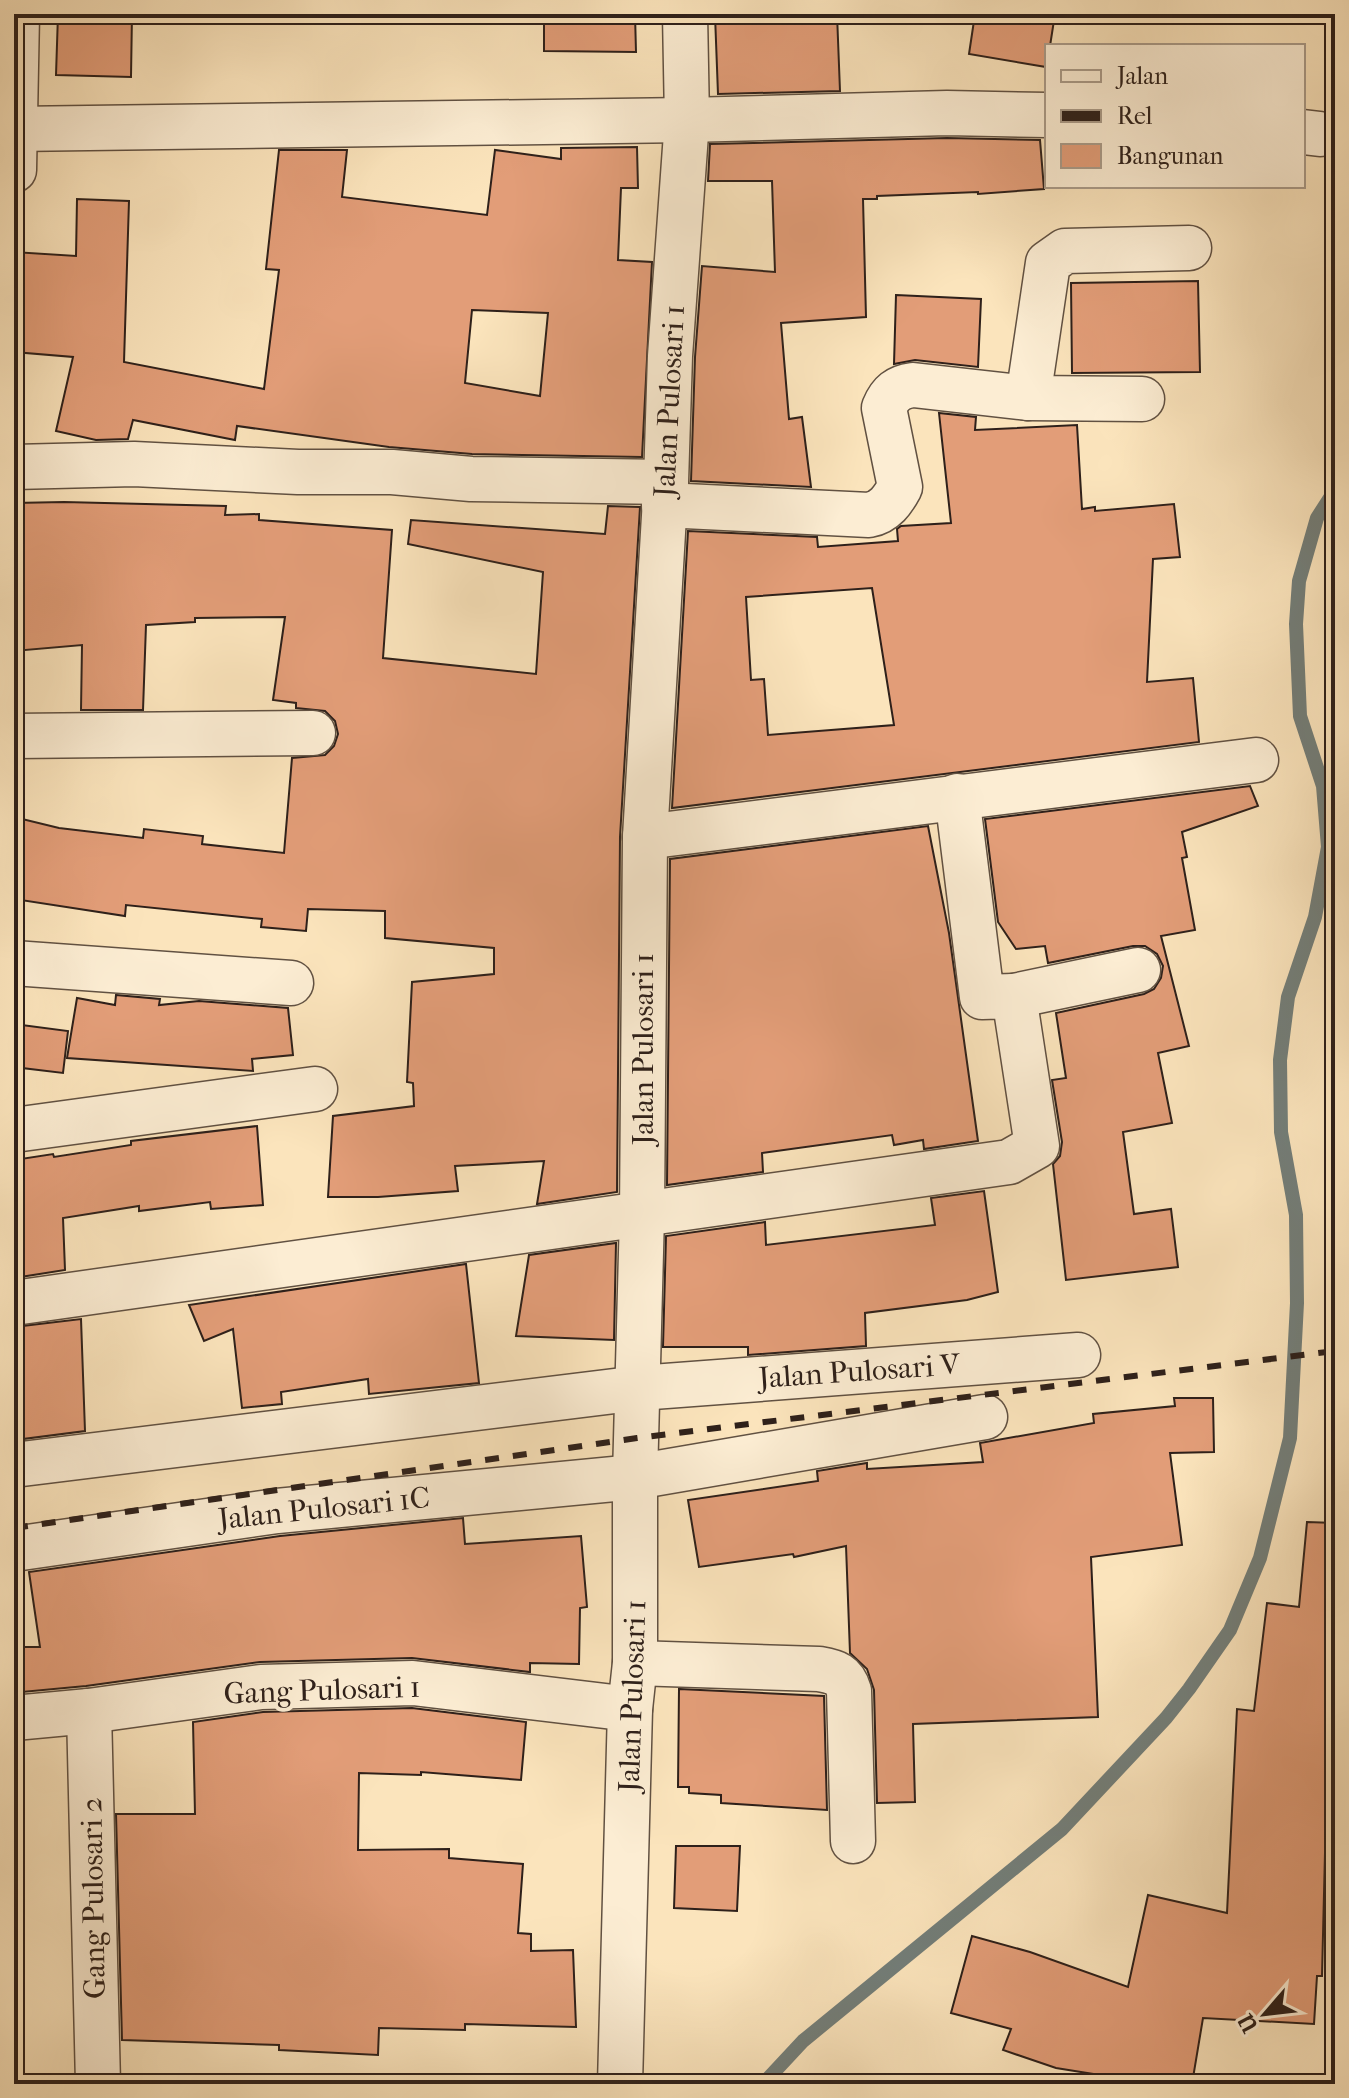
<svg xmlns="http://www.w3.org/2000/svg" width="1349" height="2098" font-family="'IM FELL French Canon',serif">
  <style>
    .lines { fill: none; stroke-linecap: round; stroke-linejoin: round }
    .stream { stroke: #737e79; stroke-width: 14 }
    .building { fill: #e29d78; stroke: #2e201a; stroke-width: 2; fill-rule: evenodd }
    .minor-casing { stroke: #615142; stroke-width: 47 }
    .minor { stroke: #fcedd3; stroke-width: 44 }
    .rail { stroke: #2e201a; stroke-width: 6; stroke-dasharray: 14 14; stroke-linecap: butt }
    .labels { text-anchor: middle; stroke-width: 8; stroke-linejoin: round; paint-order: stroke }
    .street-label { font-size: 30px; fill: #2e201a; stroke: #fcedd3 }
  </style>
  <rect width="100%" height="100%" fill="#fbe4bc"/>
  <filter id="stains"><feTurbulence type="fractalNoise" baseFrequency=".0025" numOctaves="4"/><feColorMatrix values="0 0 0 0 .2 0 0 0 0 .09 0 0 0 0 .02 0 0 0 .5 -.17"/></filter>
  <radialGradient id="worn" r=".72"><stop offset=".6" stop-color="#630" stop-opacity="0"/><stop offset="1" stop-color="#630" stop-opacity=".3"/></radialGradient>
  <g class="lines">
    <!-- stream -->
    <polyline class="stream" points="763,2084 803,2041 1062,1829 1166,1718 1189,1689 1230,1630 1260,1558 1290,1438 1297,1303 1296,1215 1281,1132 1280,1060 1288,997 1315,917 1328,847 1323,786 1300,716 1296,624 1299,581 1317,518 1335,490"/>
  </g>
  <!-- building -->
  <g class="building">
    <polygon points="58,14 132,14 131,77 56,75"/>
    <polygon points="544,14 635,14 636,52 544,51"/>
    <polygon points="837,14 840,91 718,94 715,15"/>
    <polygon points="975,14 1055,14 1050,46 1047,46 1046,67 969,54"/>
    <polygon points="947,138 1040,140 1044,189 978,194 978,192 877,196 877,199 863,199 866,317 781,323 789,419 802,417 811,487 691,481 695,357 702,266 775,272 772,181 708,181 710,144"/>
    <path d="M637 147 638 188H621L618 260 652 262 642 457 472 454 389 447 237 426 235 440 133 420 128 439 96 440 56 431 73 357 14 352V252L76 256 77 199 129 201 124 362 264 389 279 270 266 269 279 150H347L342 197 487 215 495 150 561 159V148ZM472 310 548 313 540 396 465 383Z"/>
    <polygon points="1198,281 1200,372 1072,373 1071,283"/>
    <polygon points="896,295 981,299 978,367 915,360 894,364"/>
    <path d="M939 413 976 417 975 430 1077 425 1082 509 1095 507V511L1174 504 1180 557 1153 559 1147 682 1193 678 1199 742 672 808 688 531 817 537 818 547 898 541 897 529 901 526 951 523ZM872 588 894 725 768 735 764 679 751 680 746 597Z"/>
    <polygon points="64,502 226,506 225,515 259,514 259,520 392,530 383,658 536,674 543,572 408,544 411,520 605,534 608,506 640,507 620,837 617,1192 537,1204 544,1161 455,1166 458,1191 378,1197 328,1197 333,1116 414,1106 413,1083 407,1082 412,982 494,974 494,948 385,938 385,911 308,909 306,931 261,927 262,919 126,905 125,916 14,899 14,817 59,828 143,838 144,829 203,836 202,844 284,853 292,758 325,755 334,746 338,734 335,721 325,711 296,708 296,703 273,700 285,617 195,618 195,622 146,625 143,710 81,710 82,645 14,651 14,503"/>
    <polygon points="1250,786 1258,806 1182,832 1187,857 1182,858 1195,930 1161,936 1189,1046 1158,1053 1172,1123 1123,1132 1134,1214 1171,1209 1178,1267 1066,1280 1053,1164 1060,1156 1062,1142 1052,1080 1066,1078 1056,1013 1144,994 1154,989 1161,978 1163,966 1157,954 1145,946 1133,946 1048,963 1045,946 1016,949 998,922 985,819"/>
    <polygon points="928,826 949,933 978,1141 924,1149 923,1140 894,1145 892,1135 762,1153 763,1172 667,1185 670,859"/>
    <polygon points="116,995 160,999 159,1005 199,1001 288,1008 293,1055 252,1059 253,1071 67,1058 77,998 115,1005"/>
    <polygon points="14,1024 68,1031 63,1073 14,1067"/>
    <polygon points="257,1126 263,1205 211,1209 210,1202 139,1211 139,1206 63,1218 65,1270 14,1278 14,1160 53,1154 54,1157 131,1145 131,1141"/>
    <polygon points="984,1191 998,1292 967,1300 865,1313 866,1346 748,1355 748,1347 663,1347 666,1236 765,1222 766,1245 935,1225 931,1198"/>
    <polygon points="616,1243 614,1340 516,1336 529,1255"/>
    <polygon points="466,1264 479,1383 369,1394 368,1379 281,1392 282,1404 242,1408 233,1329 204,1341 189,1305"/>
    <polygon points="81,1319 85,1431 15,1440 14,1327"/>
    <polygon points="1174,1398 1213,1398 1214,1452 1170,1453 1182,1545 1091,1557 1098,1717 913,1724 915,1802 877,1803 874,1690 867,1669 850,1653 846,1546 794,1557 793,1554 699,1567 688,1500 818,1481 817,1471 867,1463 867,1469 983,1462 980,1443 1094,1423 1093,1414 1175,1406"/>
    <polygon points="463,1518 465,1544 581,1536 587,1607 580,1608 579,1664 530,1663 530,1672 412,1658 260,1662 86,1686 22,1692 19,1647 40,1647 29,1572 280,1536"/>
    <polygon points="1307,1522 1335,1523 1335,1714 1328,1771 1335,1771 1335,1813 1326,1812 1322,1976 1317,1976 1314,2024 1203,2018 1192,2084 1156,2084 1056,2068 1003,2050 1011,2029 951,2013 972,1936 1030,1952 1128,1987 1148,1895 1227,1913 1237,1709 1254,1711 1267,1603 1299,1607"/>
    <polygon points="679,1689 824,1696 827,1810 721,1803 721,1795 689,1793 689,1787 678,1787"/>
    <polygon points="412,1708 526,1722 521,1780 421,1772 421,1775 359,1773 358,1850 449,1849 449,1858 523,1864 518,1933 531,1934 531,1951 573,1950 576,2027 465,2024 465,2030 379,2028 378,2055 279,2050 279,2045 122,2040 116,1814 195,1814 193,1722 263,1712"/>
    <polygon points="676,1846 740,1846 737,1911 674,1908"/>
  </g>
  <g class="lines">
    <!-- minor casing -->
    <g class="minor-casing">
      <g id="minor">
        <polyline points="14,129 687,120 947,113 1047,115"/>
        <polyline points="1303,132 1320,134"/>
        <polyline points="14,170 17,14"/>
        <polyline points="1028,398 1048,263 1065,251 1189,248"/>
        <polyline points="14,467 134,464 298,472 392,472 471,479 666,482"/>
        <path d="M664 505 869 515C885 512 893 500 900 487L884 408C890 393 898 387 913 385L1028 398 1142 399"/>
        <polyline points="14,736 313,733"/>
        <polyline points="645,837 1256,760"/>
        <polyline points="14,963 291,983"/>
        <polyline points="1014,996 1138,970"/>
        <polyline points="14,1130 315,1089"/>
        <polyline points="14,1303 1009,1162 1037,1146 1014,996 982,997 957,796"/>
        <polyline points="14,1465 639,1388 1078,1355"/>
        <polyline points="14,1549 277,1511 635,1477 985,1417"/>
        <path d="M635 1663 819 1669C836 1672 844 1674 849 1691L853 1841"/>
        <polyline points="89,1711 98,2084"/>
        <polyline points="14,1718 89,1711 261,1687 413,1683 630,1709"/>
        <polyline points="620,2084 630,1709 635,1663 635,1477 642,1215 645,837 666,482 670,356 687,120 685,14"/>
      </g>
    </g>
    <!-- minor -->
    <use href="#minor" class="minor"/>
    <!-- rail -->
    <polyline class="rail" points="14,1528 637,1438 1335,1351"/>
  </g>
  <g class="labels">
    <!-- street labels -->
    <g class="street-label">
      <text transform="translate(669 401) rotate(-87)" y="10">Jalan Pulosari 1</text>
      <text transform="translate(643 1049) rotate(-90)" y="10">Jalan Pulosari 1</text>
      <text transform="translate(859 1371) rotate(-4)" y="10">Jalan Pulosari V</text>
      <text transform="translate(324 1508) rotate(-6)" y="10">Jalan Pulosari 1C</text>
      <text transform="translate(322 1690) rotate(-2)" y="10">Gang Pulosari 1</text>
      <text transform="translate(632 1696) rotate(-88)" y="10">Jalan Pulosari 1</text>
      <text transform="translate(93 1898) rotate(-91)" y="10">Gang Pulosari 2</text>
    </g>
  </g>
  <!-- margin -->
  <rect width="1349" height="2098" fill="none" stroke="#fbe4bc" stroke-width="48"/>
  <rect x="16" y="16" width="1317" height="2066" fill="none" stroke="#2e201a" stroke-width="4"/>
  <rect x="24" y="24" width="1301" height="2050" fill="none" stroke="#2e201a" stroke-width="2"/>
  <!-- legend -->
  <rect x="1045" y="44" width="260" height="144" fill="#fcedd3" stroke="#aa9b89" stroke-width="2"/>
  <rect x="1061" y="70" width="40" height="12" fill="#fcedd3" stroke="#aa9b89" stroke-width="2"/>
  <text x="1117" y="84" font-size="24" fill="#2e201a">Jalan</text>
  <rect x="1061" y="110" width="40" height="12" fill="#2e201a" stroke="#aa9b89" stroke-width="2"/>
  <text x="1117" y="124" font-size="24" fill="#2e201a">Rel</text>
  <rect x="1061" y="144" width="40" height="24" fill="#e29d78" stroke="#aa9b89" stroke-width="2"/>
  <text x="1117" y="164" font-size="24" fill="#2e201a">Bangunan</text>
  <!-- north arrow -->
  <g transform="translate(1265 2014) rotate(242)" stroke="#fcedd3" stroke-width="6" paint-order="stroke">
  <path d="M0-6L14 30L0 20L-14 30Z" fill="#2e201a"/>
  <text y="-12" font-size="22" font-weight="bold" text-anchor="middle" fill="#2e201a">U</text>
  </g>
  <rect width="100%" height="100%" filter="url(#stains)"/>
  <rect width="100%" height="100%" fill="url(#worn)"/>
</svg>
